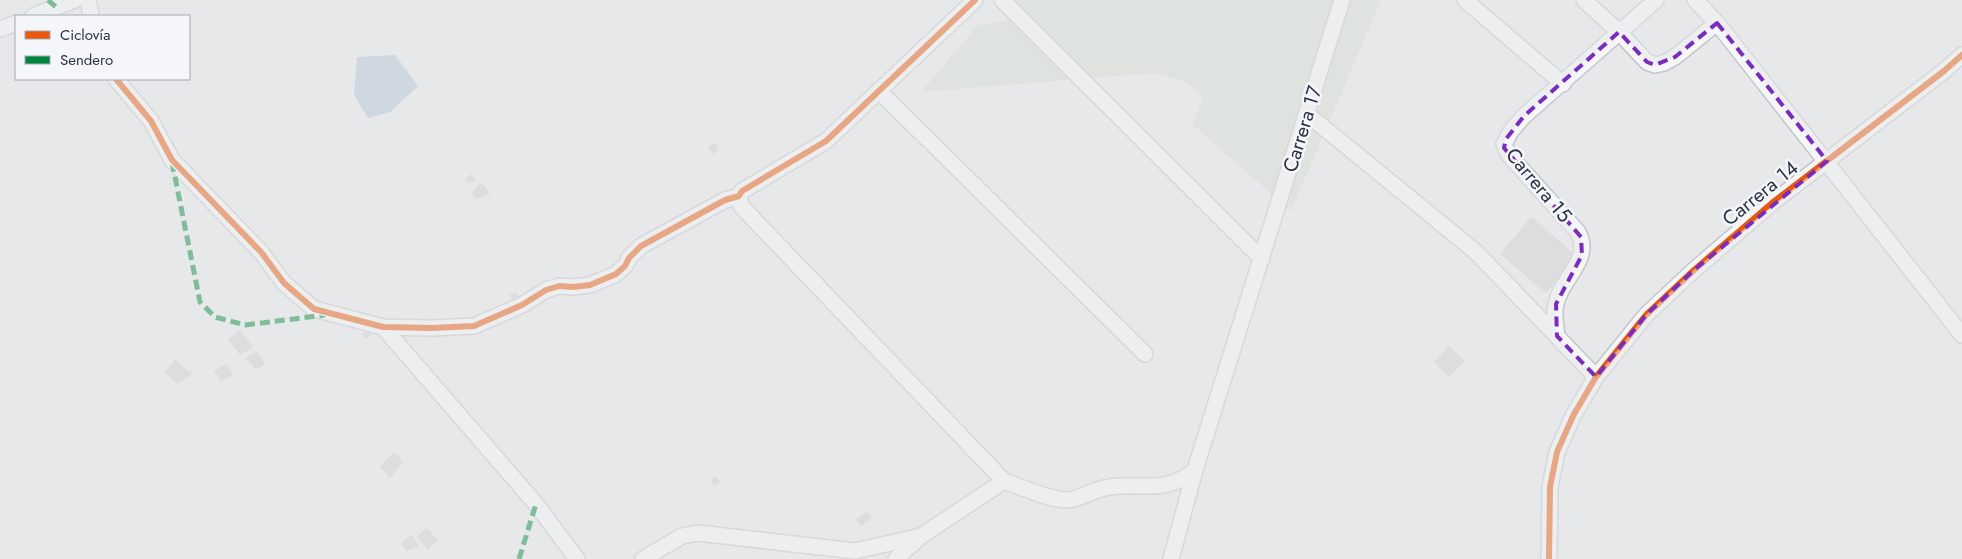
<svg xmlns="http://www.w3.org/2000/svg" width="1962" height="559" font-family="Jost,sans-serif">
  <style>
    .green { fill: #d6ded6 }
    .water { fill: #b4c4d5 }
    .building { fill: #ced0d3 }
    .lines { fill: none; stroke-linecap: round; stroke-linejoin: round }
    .minor-casing { stroke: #c4c6c8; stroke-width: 18 }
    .minor { stroke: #f5f6f7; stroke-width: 15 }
    .quiet { stroke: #00873e; stroke-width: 5; stroke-dasharray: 10 5; stroke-linecap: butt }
    .cycleway-casing { stroke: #f4f6f9; stroke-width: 9 }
    .cycleway { stroke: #e8590c; stroke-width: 6 }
    .marked { fill: none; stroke: #7b2cbf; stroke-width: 4; stroke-dasharray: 10 6; stroke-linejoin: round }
    .labels { text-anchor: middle; stroke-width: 5; stroke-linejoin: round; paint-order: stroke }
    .street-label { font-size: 20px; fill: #2b3445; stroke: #f4f6f9 }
  </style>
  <rect width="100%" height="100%" fill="#e6e8ea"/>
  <!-- green -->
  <polygon class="green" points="1015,0 1381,0 1291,211 1193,125 1203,97 1186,82 1155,73 921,92 978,25 1009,20"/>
  <!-- water -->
  <polygon class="water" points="395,55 418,86 390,112 368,118 354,95 357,57"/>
  <!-- building -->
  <g class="building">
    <polygon points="715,143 719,150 713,154 708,146"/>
    <polygon points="471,174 476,180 469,183 465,179"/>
    <polygon points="481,182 490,194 476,199 472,193"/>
    <polygon points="1531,217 1577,256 1546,293 1500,254"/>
    <polygon points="515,292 520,298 514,301 509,295"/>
    <polygon points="368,329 372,334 366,339 362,334"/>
    <polygon points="240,330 253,347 240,355 228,339"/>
    <polygon points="1449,346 1465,361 1449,377 1434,362"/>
    <polygon points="256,351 265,364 256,370 246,358"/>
    <polygon points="175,359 192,374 177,384 165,372"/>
    <polygon points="226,364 233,375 221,381 214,371"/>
    <polygon points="394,452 403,462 390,478 380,467"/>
    <polygon points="716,477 720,482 714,486 710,480"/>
    <polygon points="867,511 872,518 861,526 856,519"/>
    <polygon points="427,528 438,540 428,550 417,536"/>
    <polygon points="412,535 419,546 406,551 401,543"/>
  </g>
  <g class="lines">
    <!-- minor casing -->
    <g class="minor-casing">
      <g id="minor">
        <polyline points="88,0 91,16"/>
        <polyline points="1002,0 1262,259"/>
        <polyline points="1465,0 1563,84"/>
        <polyline points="1584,0 1619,32 1647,62 1655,65 1664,63 1675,57 1717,23"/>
        <polyline points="1695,0 1717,23 1962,335"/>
        <polyline points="33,16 75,0"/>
        <polyline points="0,29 16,23"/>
        <polyline points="116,79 151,121 172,160 261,252 284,283 314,309 383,327 432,328 474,326 522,305 546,290 559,286 573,287 590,285 616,274 625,266 629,258 641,246 725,200 739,196 742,191 826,141 975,0"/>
        <polyline points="879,91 1145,354"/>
        <polyline points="1307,114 1476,252 1596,377"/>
        <path d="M739 196 741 206 1004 481C1023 487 1046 499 1066 500 1081 500 1095 488 1110 487 1145 482 1164 495 1195 470"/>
        <polyline points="383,327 536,504 577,559"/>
        <path d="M1557 336C1556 326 1553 314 1556 304 1561 278 1593 260 1578 232L1508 154 1504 144 1511 131 1524 116 1656 0"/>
        <polyline points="643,559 682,536 698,533 855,551 921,536"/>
        <polyline points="896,559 921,536 1004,481"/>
        <polyline points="1171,559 1195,470 1342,0"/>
        <polyline points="1549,559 1550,487 1557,452 1574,414 1596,377 1646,315 1694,270 1772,203 1944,71 1962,55"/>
      </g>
    </g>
    <!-- minor -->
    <use href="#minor" class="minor"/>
    <!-- quiet -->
    <g class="quiet">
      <polyline points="48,0 56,7"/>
      <polyline points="172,162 200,302 215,317 245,325 325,315"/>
      <polyline points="519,559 536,504"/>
    </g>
    <!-- cycleway casing -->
    <g class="cycleway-casing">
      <g id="cycleway">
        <polyline points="116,79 151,121 172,160 261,252 284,283 314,309 383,327 432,328 474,326 522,305 546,290 559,286 573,287 590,285 616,274 625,266 629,258 641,246 725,200 739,196 742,191 826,141 975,0"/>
        <polyline points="1549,559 1550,487 1557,452 1574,414 1596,377 1646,315 1694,270 1772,203 1944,71 1962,55"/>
      </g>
    </g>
    <!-- cycleway -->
    <use href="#cycleway" class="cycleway"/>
  </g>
  <!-- marked area -->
  <path d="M0 0H1962V559H0ZM1717 23 1827 161 1694 270 1646 315 1596 377 1557 336 1556 304 1582 255 1581 237 1504 148 1506 139 1524 116 1619 32 1647 62 1655 65 1675 57Z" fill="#e6e8ea" fill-opacity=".55" fill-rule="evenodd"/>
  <path class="marked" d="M1717 23 1827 161 1694 270 1646 315 1596 377 1557 336 1556 304 1582 255 1581 237 1504 148 1506 139 1524 116 1619 32 1647 62 1655 65 1675 57Z"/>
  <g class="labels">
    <!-- street labels -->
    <g class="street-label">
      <text transform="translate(1302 129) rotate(-73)" y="7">Carrera 17</text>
      <text transform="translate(1539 185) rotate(50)" y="7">Carrera 15</text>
      <text transform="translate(1760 193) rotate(-39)" y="7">Carrera 14</text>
    </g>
  </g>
  <!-- legend -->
  <rect x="15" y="15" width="175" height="65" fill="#f4f6f9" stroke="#a4a8b1"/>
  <rect x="25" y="31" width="25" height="8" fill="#e8590c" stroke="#a4a8b1"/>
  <text x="60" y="40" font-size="15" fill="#2b3445">Ciclovía</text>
  <rect x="25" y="56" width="25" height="8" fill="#00873e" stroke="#a4a8b1"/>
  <text x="60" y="65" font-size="15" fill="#2b3445">Sendero</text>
</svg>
